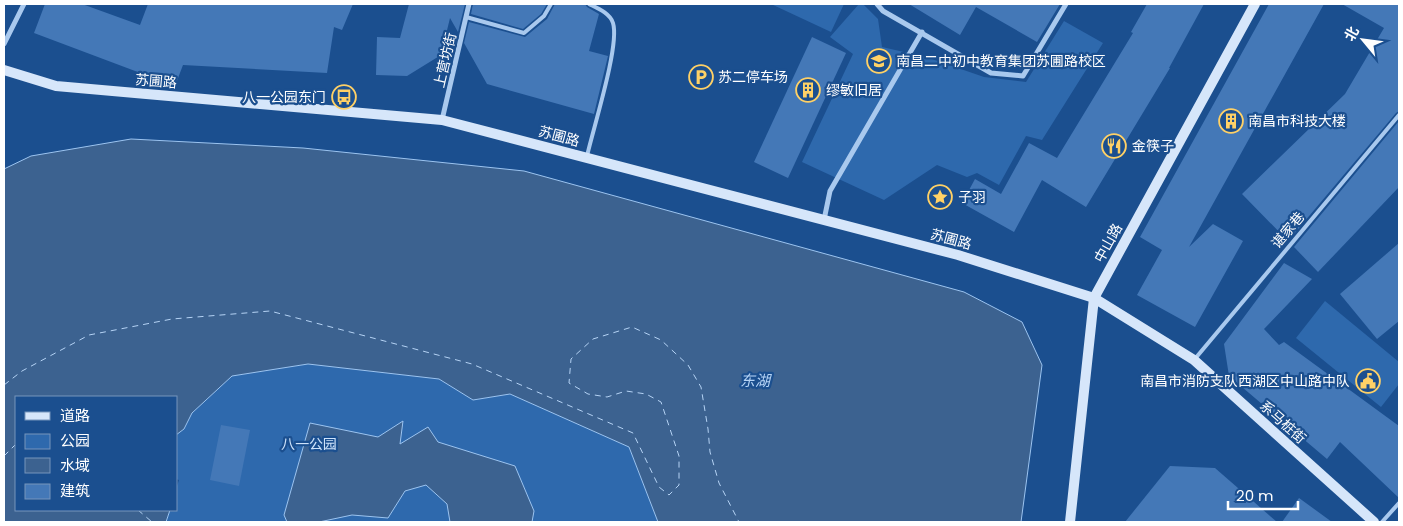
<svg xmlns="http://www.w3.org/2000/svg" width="1403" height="526" font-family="Poppins,'Noto Sans SC',sans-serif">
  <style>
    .green { fill: #2e69ad }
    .water { fill: #3c6290; stroke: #9cc4f0 }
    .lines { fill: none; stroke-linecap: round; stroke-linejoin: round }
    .ferry { stroke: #b5d3f5; stroke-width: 1; stroke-dasharray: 6 5; stroke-linecap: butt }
    .building { fill: #4478b7 }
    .lane { stroke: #a9c9ee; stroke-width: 4 }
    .street { stroke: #a9c9ee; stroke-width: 5 }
    .secondary { stroke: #d6e6fa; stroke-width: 10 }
    .labels { text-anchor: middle; stroke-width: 4.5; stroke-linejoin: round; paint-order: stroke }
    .street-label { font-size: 14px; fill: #fff; stroke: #1b4f8f }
    .poi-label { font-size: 14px; fill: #fff; stroke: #1b4f8f; text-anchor: start }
    .park-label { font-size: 14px; fill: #cfe3fa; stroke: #1b4f8f }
    .water-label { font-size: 15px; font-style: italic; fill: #b5d3f5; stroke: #1b4f8f }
  </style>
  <rect width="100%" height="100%" fill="#1b4f8f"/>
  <!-- green -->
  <g class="green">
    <polygon points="771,4 844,4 831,32"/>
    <polygon points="859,4 863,4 878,19 882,47 926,57 984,77 1026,82 1064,21 1103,43 1042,140 1026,136 999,185 977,173 967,177 937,165 884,200 802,162 853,54 830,37"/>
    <polygon points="1325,301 1399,362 1399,384 1381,407 1296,338"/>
    <polygon points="308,364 439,379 473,400 510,394 629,447 658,522 166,522 170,510 176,510 176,489 179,480 176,479 176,435 184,429 192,413 232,376"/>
  </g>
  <!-- water -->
  <g class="water">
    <polygon points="131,139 303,148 524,171 964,292 1022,322 1042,365 1021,522 658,522 629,447 510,394 473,400 439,379 308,364 232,376 192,413 184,429 176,435 176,397 16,397 16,510 170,510 166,522 4,522 4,169 31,156"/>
    <polygon points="403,421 400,444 428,427 438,442 515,466 534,511 532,522 450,522 447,504 426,485 405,491 388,518 352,515 319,522 287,522 284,515 310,423 378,437"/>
  </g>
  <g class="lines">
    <!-- ferry -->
    <g class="ferry">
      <polyline points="4,385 22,371 89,335 172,319 270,311 472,364 633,433 659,487 669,495 679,485 679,456 661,402 646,394 626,391 607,397 588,394 569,383 571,359 593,339 632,327 661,340 688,365 701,387 708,429 710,452 719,483 739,522"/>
      <polyline points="4,456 16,444"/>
      <polyline points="138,510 152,522"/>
    </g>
  </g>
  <!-- building -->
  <g class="building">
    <polygon points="45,4 82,4 140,25 148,4 353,4 342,30 334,27 327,73 183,65 175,86 34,33"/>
    <polygon points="409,4 465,4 458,32 450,18 441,55 407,76 376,75 377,37 400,38"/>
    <polygon points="473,4 547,4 541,14 523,29 471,14"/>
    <polygon points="555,4 585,4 587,7 599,14 589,51 608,56 594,114 487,84 464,43 469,22 525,37 547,19"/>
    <polygon points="909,4 1060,4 1037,42 976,7 960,35"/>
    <polygon points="1147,4 1204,4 1169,68 1170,68 1086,207 1042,180 1014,232 962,203 975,179 1001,194 1029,143 1057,158 1133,33 1131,32"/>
    <polygon points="1269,4 1324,4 1189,247 1213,224 1243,241 1195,327 1137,295 1162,250 1140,237"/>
    <polygon points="1342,4 1399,4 1399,111 1396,113 1288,241 1242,194 1345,94 1384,28"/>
    <polygon points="812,37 846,53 788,178 754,162"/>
    <polygon points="1399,121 1399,187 1318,272 1294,247"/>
    <polygon points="1399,243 1399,321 1377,339 1340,294"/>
    <polygon points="1284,263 1312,279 1264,329 1279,345 1284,342 1399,426 1399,498 1340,442 1327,459 1229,376 1224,344"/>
    <polygon points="221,425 250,430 239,486 210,480"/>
    <polygon points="1170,466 1215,468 1277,522 1125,522"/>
    <polygon points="1299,498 1332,522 1282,522"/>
  </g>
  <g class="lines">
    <!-- lane -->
    <g class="lane">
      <polyline points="466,17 524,33 544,16 551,4"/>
      <path d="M587 156C593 129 620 45 613 23 610 13 597 8 589 4"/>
      <polyline points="1194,360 1399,115"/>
      <polyline points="1382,522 1399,503"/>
    </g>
    <!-- street -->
    <g class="street">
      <polyline points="877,4 883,11 991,73 1023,76 1066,4"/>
      <polyline points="4,44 24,4"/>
      <polyline points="442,120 469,4"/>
      <polyline points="824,220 830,191 922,32"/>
    </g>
    <!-- secondary -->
    <g class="secondary">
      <polyline points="4,70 56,86 442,120 958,255 1094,298 1194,360 1374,522"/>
      <polyline points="1070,522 1094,298 1255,4"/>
    </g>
  </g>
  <!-- icons -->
  <defs>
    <g id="school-ring" transform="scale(1.25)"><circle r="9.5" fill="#1b4f8f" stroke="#ffd166" stroke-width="1.5"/><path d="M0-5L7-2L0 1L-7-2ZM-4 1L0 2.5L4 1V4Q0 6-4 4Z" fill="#ffd166"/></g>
    <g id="parking-ring" transform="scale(1.25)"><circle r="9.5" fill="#1b4f8f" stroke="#ffd166" stroke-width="1.5"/><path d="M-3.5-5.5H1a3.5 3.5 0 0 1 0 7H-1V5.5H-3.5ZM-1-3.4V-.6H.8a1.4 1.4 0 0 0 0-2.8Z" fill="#ffd166"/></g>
    <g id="building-ring" transform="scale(1.25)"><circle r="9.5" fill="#1b4f8f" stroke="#ffd166" stroke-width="1.5"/><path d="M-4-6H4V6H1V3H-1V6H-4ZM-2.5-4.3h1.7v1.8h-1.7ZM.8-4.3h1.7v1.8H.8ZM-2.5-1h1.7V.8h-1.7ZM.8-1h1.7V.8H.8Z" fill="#ffd166"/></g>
    <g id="bus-ring" transform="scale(1.25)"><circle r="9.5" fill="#1b4f8f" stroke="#ffd166" stroke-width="1.5"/><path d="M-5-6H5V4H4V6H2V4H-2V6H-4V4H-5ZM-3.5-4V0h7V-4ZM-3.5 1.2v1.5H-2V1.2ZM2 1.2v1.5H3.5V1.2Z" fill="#ffd166"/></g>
    <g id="restaurant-ring" transform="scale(1.25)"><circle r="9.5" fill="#1b4f8f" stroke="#ffd166" stroke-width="1.5"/><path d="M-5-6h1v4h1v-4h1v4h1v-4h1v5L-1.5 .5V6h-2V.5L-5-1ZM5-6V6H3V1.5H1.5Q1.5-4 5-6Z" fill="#ffd166"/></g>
    <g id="sight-ring" transform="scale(1.25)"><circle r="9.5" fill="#1b4f8f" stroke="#ffd166" stroke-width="1.5"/><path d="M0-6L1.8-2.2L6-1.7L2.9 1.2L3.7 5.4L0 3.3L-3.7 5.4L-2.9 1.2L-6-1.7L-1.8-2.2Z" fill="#ffd166"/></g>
    <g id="civic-ring" transform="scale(1.25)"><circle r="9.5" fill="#1b4f8f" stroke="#ffd166" stroke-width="1.5"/><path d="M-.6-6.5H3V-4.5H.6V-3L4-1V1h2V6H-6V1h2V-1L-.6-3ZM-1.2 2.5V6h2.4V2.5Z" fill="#ffd166"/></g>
  </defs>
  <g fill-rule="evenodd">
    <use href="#school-ring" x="879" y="61"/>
    <use href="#parking-ring" x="701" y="77"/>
    <use href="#building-ring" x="808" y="90"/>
    <use href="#bus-ring" x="344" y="97"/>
    <use href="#building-ring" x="1231" y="121"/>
    <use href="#restaurant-ring" x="1114" y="146"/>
    <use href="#sight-ring" x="940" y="197"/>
    <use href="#civic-ring" x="1368" y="381"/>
  </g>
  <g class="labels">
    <!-- street labels -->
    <g class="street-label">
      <text transform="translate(445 60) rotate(-77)" y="5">上营坊街</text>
      <text transform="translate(156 81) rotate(5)" y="5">苏圃路</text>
      <text transform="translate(559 136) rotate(15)" y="5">苏圃路</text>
      <text transform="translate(1288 230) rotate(-50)" y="5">谌家巷</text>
      <text transform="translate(951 239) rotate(15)" y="5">苏圃路</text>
      <text transform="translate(1108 243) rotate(-61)" y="5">中山路</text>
      <text transform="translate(1283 422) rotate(42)" y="5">系马桩街</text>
    </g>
    <!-- poi labels -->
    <g class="poi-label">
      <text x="896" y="66">南昌二中初中教育集团苏圃路校区</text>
      <text x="718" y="82">苏二停车场</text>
      <text x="826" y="95">缪敏旧居</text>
      <text x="326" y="102" text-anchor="end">八一公园东门</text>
      <text x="1248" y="126">南昌市科技大楼</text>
      <text x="1132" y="151">金筷子</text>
      <text x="958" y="202">子羽</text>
      <text x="1350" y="386" text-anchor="end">南昌市消防支队西湖区中山路中队</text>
    </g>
    <!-- park labels -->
    <g class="park-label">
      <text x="309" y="449">八一公园</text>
    </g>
    <!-- water labels -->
    <g class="water-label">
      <text x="755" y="386">东湖</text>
    </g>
  </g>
  <!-- border -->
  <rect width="1403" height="526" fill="none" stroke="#ffffff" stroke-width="10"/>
  <!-- legend -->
  <rect x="15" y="396" width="162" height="115" fill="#1b4f8f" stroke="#7695bc"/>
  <rect x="25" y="412" width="25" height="8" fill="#d6e6fa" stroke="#7695bc"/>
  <text x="60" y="421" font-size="15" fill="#ffffff">道路</text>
  <rect x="25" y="434" width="25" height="15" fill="#2e69ad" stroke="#7695bc"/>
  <text x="60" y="446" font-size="15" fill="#ffffff">公园</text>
  <rect x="25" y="458" width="25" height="15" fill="#3c6290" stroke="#7695bc"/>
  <text x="60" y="471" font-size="15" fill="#ffffff">水域</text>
  <rect x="25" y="484" width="25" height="15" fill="#4478b7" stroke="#7695bc"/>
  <text x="60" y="496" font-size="15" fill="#ffffff">建筑</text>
  <!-- north arrow -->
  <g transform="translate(1363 40) rotate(299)" stroke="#1b4f8f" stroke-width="4" paint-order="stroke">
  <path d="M0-4L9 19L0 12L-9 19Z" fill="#ffffff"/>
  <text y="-8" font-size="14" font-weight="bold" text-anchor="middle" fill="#ffffff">北</text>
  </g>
  <!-- scale -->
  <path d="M1228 501v8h70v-8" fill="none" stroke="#ffffff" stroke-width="2.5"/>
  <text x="1236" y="501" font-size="15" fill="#ffffff" stroke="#1b4f8f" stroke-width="4" paint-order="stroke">20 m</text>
</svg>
